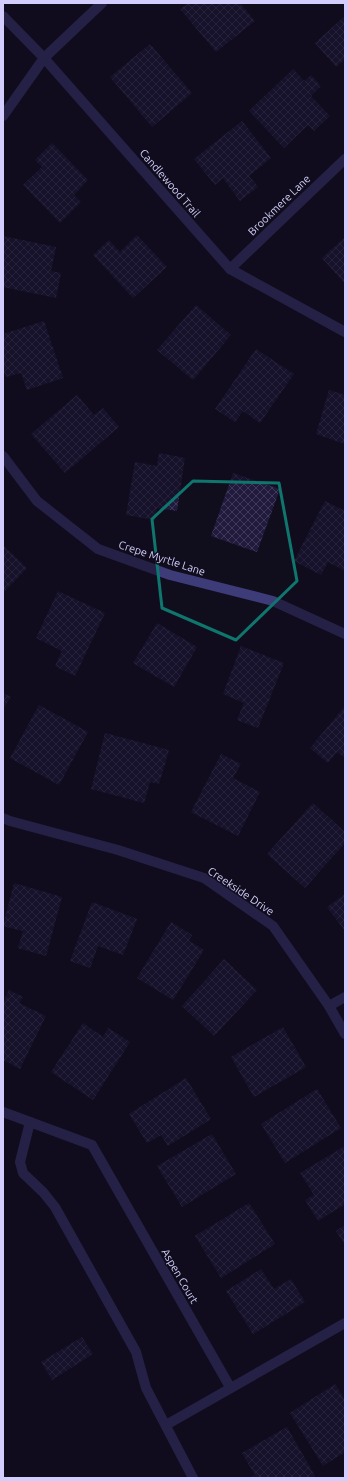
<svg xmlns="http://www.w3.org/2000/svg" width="348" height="1481" font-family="Ubuntu,sans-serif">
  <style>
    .building { fill: url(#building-cross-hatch) }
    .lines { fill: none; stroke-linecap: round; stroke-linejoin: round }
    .minor { stroke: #3e3b79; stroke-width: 10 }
    .marked { fill: none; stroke: #0f766e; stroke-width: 3; stroke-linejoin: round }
    .labels { text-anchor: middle; stroke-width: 3; stroke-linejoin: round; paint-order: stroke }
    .street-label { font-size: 11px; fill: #d2cdfc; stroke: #100d1d }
  </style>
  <defs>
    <pattern id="building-cross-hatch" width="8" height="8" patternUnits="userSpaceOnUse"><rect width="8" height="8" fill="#211a3d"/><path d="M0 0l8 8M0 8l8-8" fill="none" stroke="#403a5a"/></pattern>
  </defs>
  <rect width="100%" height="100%" fill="#100d1d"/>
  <!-- building -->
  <g class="building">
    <polygon points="188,3 240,3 255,21 216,52 180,9"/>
    <polygon points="345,16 345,59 336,67 315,43"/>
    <polygon points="150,44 192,93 152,127 110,77"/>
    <polygon points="293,69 304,81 311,75 321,86 311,96 330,116 314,131 308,125 284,148 249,111"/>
    <polygon points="242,121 271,158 249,176 258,187 240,201 223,178 215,185 194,159"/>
    <polygon points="52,143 88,180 74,195 81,202 60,223 23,185 42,167 35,160"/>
    <polygon points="137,235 167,267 133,298 93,255 109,240 120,252"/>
    <polygon points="3,236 56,247 51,271 61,273 56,298 3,287"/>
    <polygon points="345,237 345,284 322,258"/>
    <polygon points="196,305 231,335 193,380 157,350"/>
    <polygon points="44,321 63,378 27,390 21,373 6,377 3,369 3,334"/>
    <polygon points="256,349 294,374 260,423 243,411 235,422 215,409"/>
    <polygon points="329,390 345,395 345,444 316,434"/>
    <polygon points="77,395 94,415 103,408 119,427 65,473 31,434"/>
    <polygon points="159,453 185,458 177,511 157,508 155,520 126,515 135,462 157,466"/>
    <polygon points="233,473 280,489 257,552 211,536"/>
    <polygon points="325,501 345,511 345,565 343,570 328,562 321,575 294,561"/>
    <polygon points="3,545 27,568 3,593"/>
    <polygon points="58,591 105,613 75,676 55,666 62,651 36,638"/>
    <polygon points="157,623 197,647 174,687 133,663"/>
    <polygon points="241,646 284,663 258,728 237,720 244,703 223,694"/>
    <polygon points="3,693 11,697 3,709"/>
    <polygon points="39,705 88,732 59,785 10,758"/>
    <polygon points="345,706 345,758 337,752 328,763 310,748"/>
    <polygon points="105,733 169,750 159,784 150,782 144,803 91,789"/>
    <polygon points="221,754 241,764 233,778 260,792 238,836 191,812"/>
    <polygon points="313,803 345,832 345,843 305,888 267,854"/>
    <polygon points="14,883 62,897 46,956 18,948 23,931 3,926"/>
    <polygon points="345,894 345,931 327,907"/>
    <polygon points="92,902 137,919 123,955 98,946 90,968 70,961"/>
    <polygon points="171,922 192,935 189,941 204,950 173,1000 137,978"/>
    <polygon points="224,959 257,990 214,1036 182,1006"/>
    <polygon points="9,990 23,997 19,1003 46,1016 20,1069 3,1060 3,1003"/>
    <polygon points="83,1023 103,1037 108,1028 130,1042 93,1100 51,1072"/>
    <polygon points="283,1027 306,1067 254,1097 231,1057"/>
    <polygon points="186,1078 211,1119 168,1146 161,1135 147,1143 129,1114"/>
    <polygon points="317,1089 341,1128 285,1163 261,1124"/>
    <polygon points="212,1134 236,1174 182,1207 157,1166"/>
    <polygon points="345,1146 345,1204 318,1221 305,1200 314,1195 300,1173"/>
    <polygon points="249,1203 275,1244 221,1278 195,1236"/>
    <polygon points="345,1225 345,1245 336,1231"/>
    <polygon points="261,1269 274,1289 291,1279 305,1302 253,1334 226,1291"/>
    <polygon points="82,1337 93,1354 52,1380 41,1362"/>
    <polygon points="335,1384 345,1400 345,1452 323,1466 290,1413"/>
    <polygon points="287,1427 315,1476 313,1478 250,1478 255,1475 242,1453"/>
  </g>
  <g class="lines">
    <!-- minor -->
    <g class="minor">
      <polyline points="3,16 44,58 230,269 345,332"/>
      <polyline points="3,116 44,58 102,3"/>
      <polyline points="230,269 345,159"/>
      <polyline points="3,456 37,501 98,549 170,575 273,601 345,634"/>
      <polyline points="3,818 10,821 118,850 204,878 273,926 329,1006 345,1034"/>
      <polyline points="329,1006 345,997"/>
      <polyline points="3,1112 92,1145 230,1387"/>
      <polyline points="30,1122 20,1162 23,1173 43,1192 55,1207 136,1352 146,1388 193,1478"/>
      <polyline points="166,1425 345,1323"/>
    </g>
  </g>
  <!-- marked area -->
  <path d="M0 0H348V1481H0ZM193 481 279 483 297 581 236 640 162 608 152 519Z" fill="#100d1d" fill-opacity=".55" fill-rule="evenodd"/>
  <path class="marked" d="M193 481 279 483 297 581 236 640 162 608 152 519Z"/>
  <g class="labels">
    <!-- street labels -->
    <g class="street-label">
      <text transform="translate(170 183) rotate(49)" y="4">Candlewood Trail</text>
      <text transform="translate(279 205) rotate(-44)" y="4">Brookmere Lane</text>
      <text transform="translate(162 558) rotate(18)" y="4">Crepe Myrtle Lane</text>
      <text transform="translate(241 891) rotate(34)" y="4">Creekside Drive</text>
      <text transform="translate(180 1276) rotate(60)" y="4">Aspen Court</text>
    </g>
  </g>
  <!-- border -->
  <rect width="348" height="1481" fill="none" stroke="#d2cdfc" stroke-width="8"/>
</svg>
